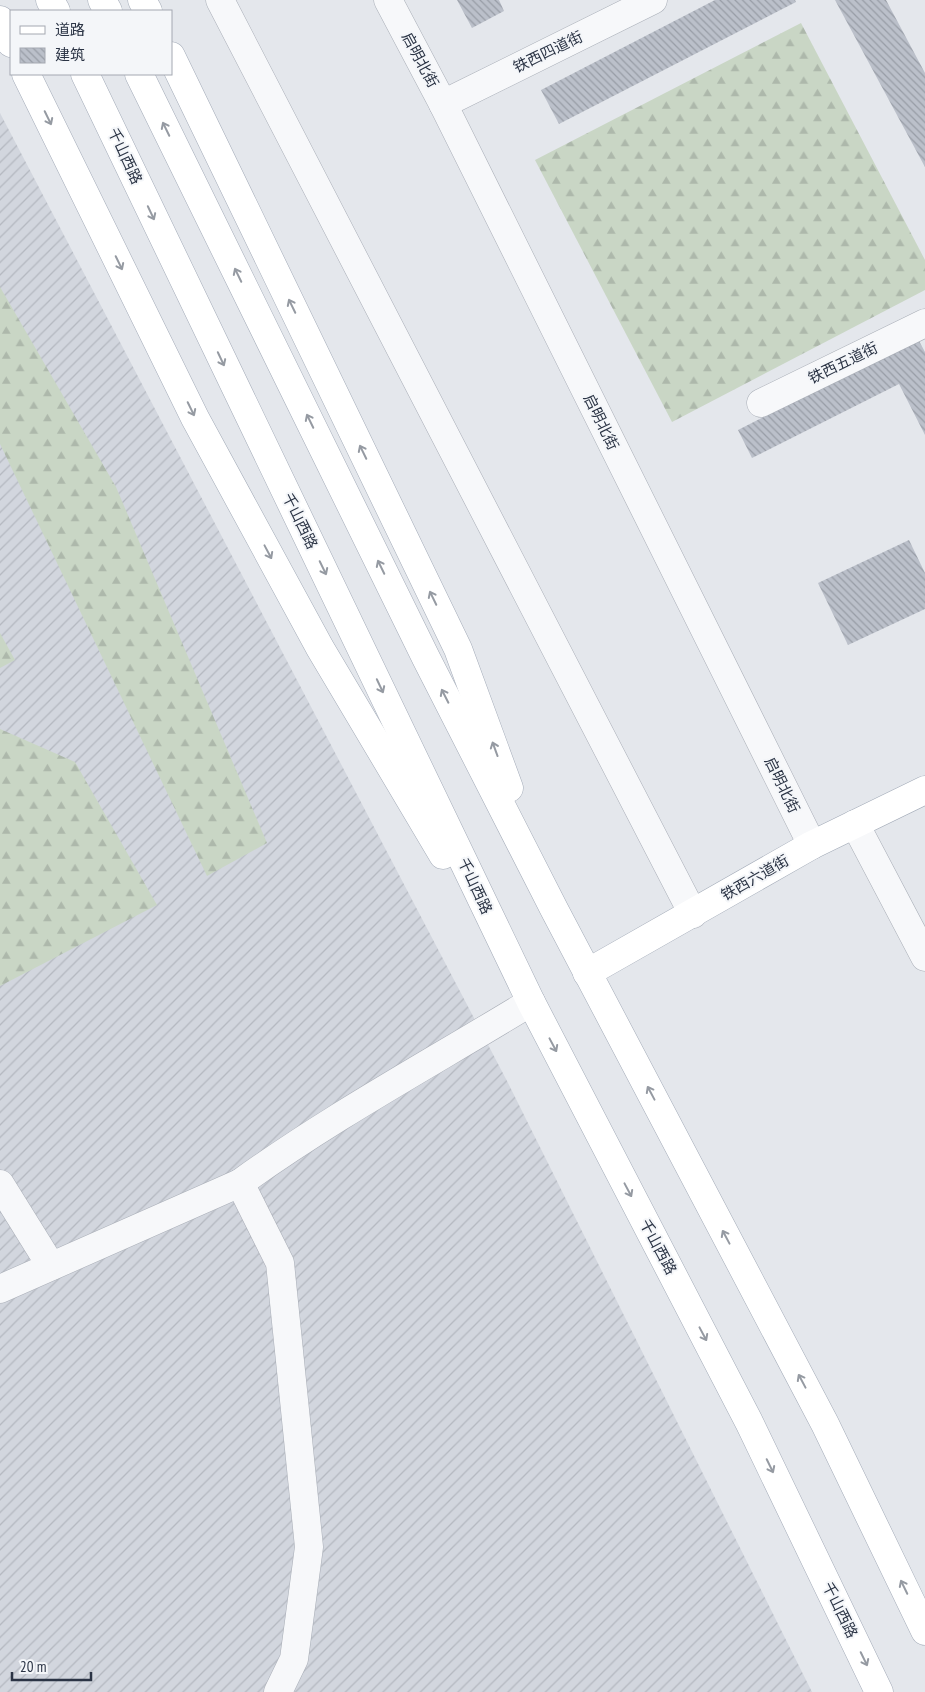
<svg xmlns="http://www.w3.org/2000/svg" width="925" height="1692" font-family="'PT Sans Narrow','Noto Sans SC',sans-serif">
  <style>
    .industrial { fill: url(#industrial-furrows) }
    .forest { fill: url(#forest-firs) }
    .building { fill: url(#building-back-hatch) }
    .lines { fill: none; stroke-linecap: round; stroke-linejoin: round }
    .minor-casing { stroke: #a9aeb7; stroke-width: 29 }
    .major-casing { stroke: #a3abb8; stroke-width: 29 }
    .minor { stroke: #f7f8fa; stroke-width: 28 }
    .major { stroke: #fff; stroke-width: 28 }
    .oneway { stroke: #959aa2 }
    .labels { text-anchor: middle; stroke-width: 4; stroke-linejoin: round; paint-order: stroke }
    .street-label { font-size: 15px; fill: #2b3445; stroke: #f4f6f9 }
  </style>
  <defs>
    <pattern id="industrial-furrows" width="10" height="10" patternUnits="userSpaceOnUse" patternTransform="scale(1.25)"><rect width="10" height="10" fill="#d2d6de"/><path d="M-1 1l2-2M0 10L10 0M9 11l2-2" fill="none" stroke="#b4b8c0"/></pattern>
    <pattern id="forest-firs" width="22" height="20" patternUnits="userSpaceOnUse" patternTransform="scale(1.25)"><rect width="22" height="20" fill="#c9d6c5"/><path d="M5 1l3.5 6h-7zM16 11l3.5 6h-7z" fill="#adb8ab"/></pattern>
    <pattern id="building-back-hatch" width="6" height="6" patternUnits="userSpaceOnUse" patternTransform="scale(1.25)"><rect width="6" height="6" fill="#bbc0ca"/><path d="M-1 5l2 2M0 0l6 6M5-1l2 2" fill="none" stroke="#989da6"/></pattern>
  </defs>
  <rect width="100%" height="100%" fill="#e4e7ec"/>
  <!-- industrial -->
  <polygon class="industrial" points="0,113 507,1081 812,1692 0,1692"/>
  <!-- forest -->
  <g class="forest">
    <polygon points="801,23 925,260 925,290 672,422 535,160"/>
    <polygon points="0,287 116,487 267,843 207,876 0,444"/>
    <polygon points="0,633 15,660 0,668"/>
    <polygon points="0,729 75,762 157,905 0,986"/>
  </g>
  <!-- building -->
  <g class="building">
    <polygon points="457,0 499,0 504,11 472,28"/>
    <polygon points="715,0 795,0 796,2 559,124 541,90"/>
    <polygon points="835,0 886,0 925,73 925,167"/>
    <polygon points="918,339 925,352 925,435 899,384 752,458 738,430"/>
    <polygon points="909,540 925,573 925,609 848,645 818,583"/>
  </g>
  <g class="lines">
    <!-- minor casing -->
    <g class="minor-casing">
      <g id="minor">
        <polyline points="220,0 693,914"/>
        <polyline points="388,0 443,104 812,845"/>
        <polyline points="443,104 653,0"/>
        <polyline points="761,403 925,323"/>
        <polyline points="855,824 925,957"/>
        <polyline points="240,1183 280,1263 309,1547 294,1659 278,1692"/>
        <polyline points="0,1184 51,1266"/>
        <path d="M0 1289 240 1183C333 1116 433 1062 531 1002"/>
      </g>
    </g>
    <!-- major casing -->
    <g class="major-casing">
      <g id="major">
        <polyline points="50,0 56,11"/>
        <polyline points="102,0 108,11"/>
        <polyline points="142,0 148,11"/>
        <polyline points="0,20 11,43"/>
        <polyline points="171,56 458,649 509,788"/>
        <polyline points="26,74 195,418 320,648 443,855"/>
        <polyline points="85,74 531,1002 749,1422 879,1692"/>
        <polyline points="139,74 426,658 554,909 825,1424 925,1631"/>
        <polyline points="587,973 812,845 925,790"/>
      </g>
    </g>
    <!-- minor -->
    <use href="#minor" class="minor"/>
    <!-- major -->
    <use href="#major" class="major"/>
  </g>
  <!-- one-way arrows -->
  <defs><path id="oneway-shaft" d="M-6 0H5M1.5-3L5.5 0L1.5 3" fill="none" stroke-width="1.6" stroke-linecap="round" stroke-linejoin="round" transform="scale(1.25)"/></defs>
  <g class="oneway">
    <use href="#oneway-shaft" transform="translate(48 118) rotate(64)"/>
    <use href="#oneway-shaft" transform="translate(166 129) rotate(-116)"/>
    <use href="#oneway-shaft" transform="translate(151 213) rotate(65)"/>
    <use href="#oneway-shaft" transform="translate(119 263) rotate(64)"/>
    <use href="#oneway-shaft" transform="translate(238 275) rotate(-116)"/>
    <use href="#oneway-shaft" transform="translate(292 306) rotate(-116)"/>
    <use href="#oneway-shaft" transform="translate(221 359) rotate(65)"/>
    <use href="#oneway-shaft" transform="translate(191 409) rotate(64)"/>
    <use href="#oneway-shaft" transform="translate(310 421) rotate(-116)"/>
    <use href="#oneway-shaft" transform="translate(363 452) rotate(-116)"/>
    <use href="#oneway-shaft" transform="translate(268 552) rotate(62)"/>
    <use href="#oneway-shaft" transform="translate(381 567) rotate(-116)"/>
    <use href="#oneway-shaft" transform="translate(323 568) rotate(64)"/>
    <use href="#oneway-shaft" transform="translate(433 598) rotate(-116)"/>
    <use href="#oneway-shaft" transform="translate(380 686) rotate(65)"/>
    <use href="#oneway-shaft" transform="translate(445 696) rotate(-117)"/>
    <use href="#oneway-shaft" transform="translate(495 749) rotate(-110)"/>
    <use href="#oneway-shaft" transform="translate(553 1045) rotate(62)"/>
    <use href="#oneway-shaft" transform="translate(651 1093) rotate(-118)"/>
    <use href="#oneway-shaft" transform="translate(628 1190) rotate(62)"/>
    <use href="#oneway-shaft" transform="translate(726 1237) rotate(-118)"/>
    <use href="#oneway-shaft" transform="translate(703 1334) rotate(62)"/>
    <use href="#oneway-shaft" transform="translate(802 1381) rotate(-118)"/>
    <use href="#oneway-shaft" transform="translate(770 1466) rotate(64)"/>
    <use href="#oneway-shaft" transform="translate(904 1587) rotate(-116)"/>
    <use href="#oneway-shaft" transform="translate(864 1659) rotate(64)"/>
  </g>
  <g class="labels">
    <!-- street labels -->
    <g class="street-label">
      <text transform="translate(548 52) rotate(-26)" y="5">铁西四道街</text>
      <text transform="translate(420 60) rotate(62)" y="5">启明北街</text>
      <text transform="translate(125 156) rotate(65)" y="5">千山西路</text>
      <text transform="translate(843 363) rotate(-26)" y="5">铁西五道街</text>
      <text transform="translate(601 422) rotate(64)" y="5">启明北街</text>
      <text transform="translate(300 521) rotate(64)" y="5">千山西路</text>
      <text transform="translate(782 785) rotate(64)" y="5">启明北街</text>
      <text transform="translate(755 878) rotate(-30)" y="5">铁西六道街</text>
      <text transform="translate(475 886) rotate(65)" y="5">千山西路</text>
      <text transform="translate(658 1247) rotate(62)" y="5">千山西路</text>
      <text transform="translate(840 1610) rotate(64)" y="5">千山西路</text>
    </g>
  </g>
  <!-- legend -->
  <rect x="10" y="10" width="162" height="65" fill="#f4f6f9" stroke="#a4a8b1"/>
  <rect x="20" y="26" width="25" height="8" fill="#ffffff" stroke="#a4a8b1"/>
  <text x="55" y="35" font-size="15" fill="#2b3445">道路</text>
  <rect x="20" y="48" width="25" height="15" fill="url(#building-back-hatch)" stroke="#a4a8b1"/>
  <text x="55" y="60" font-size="15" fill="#2b3445">建筑</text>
  <!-- scale -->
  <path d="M12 1672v8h79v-8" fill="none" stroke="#2b3445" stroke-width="2.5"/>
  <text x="20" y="1672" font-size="15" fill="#2b3445" stroke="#f4f6f9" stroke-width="4" paint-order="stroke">20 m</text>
</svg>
